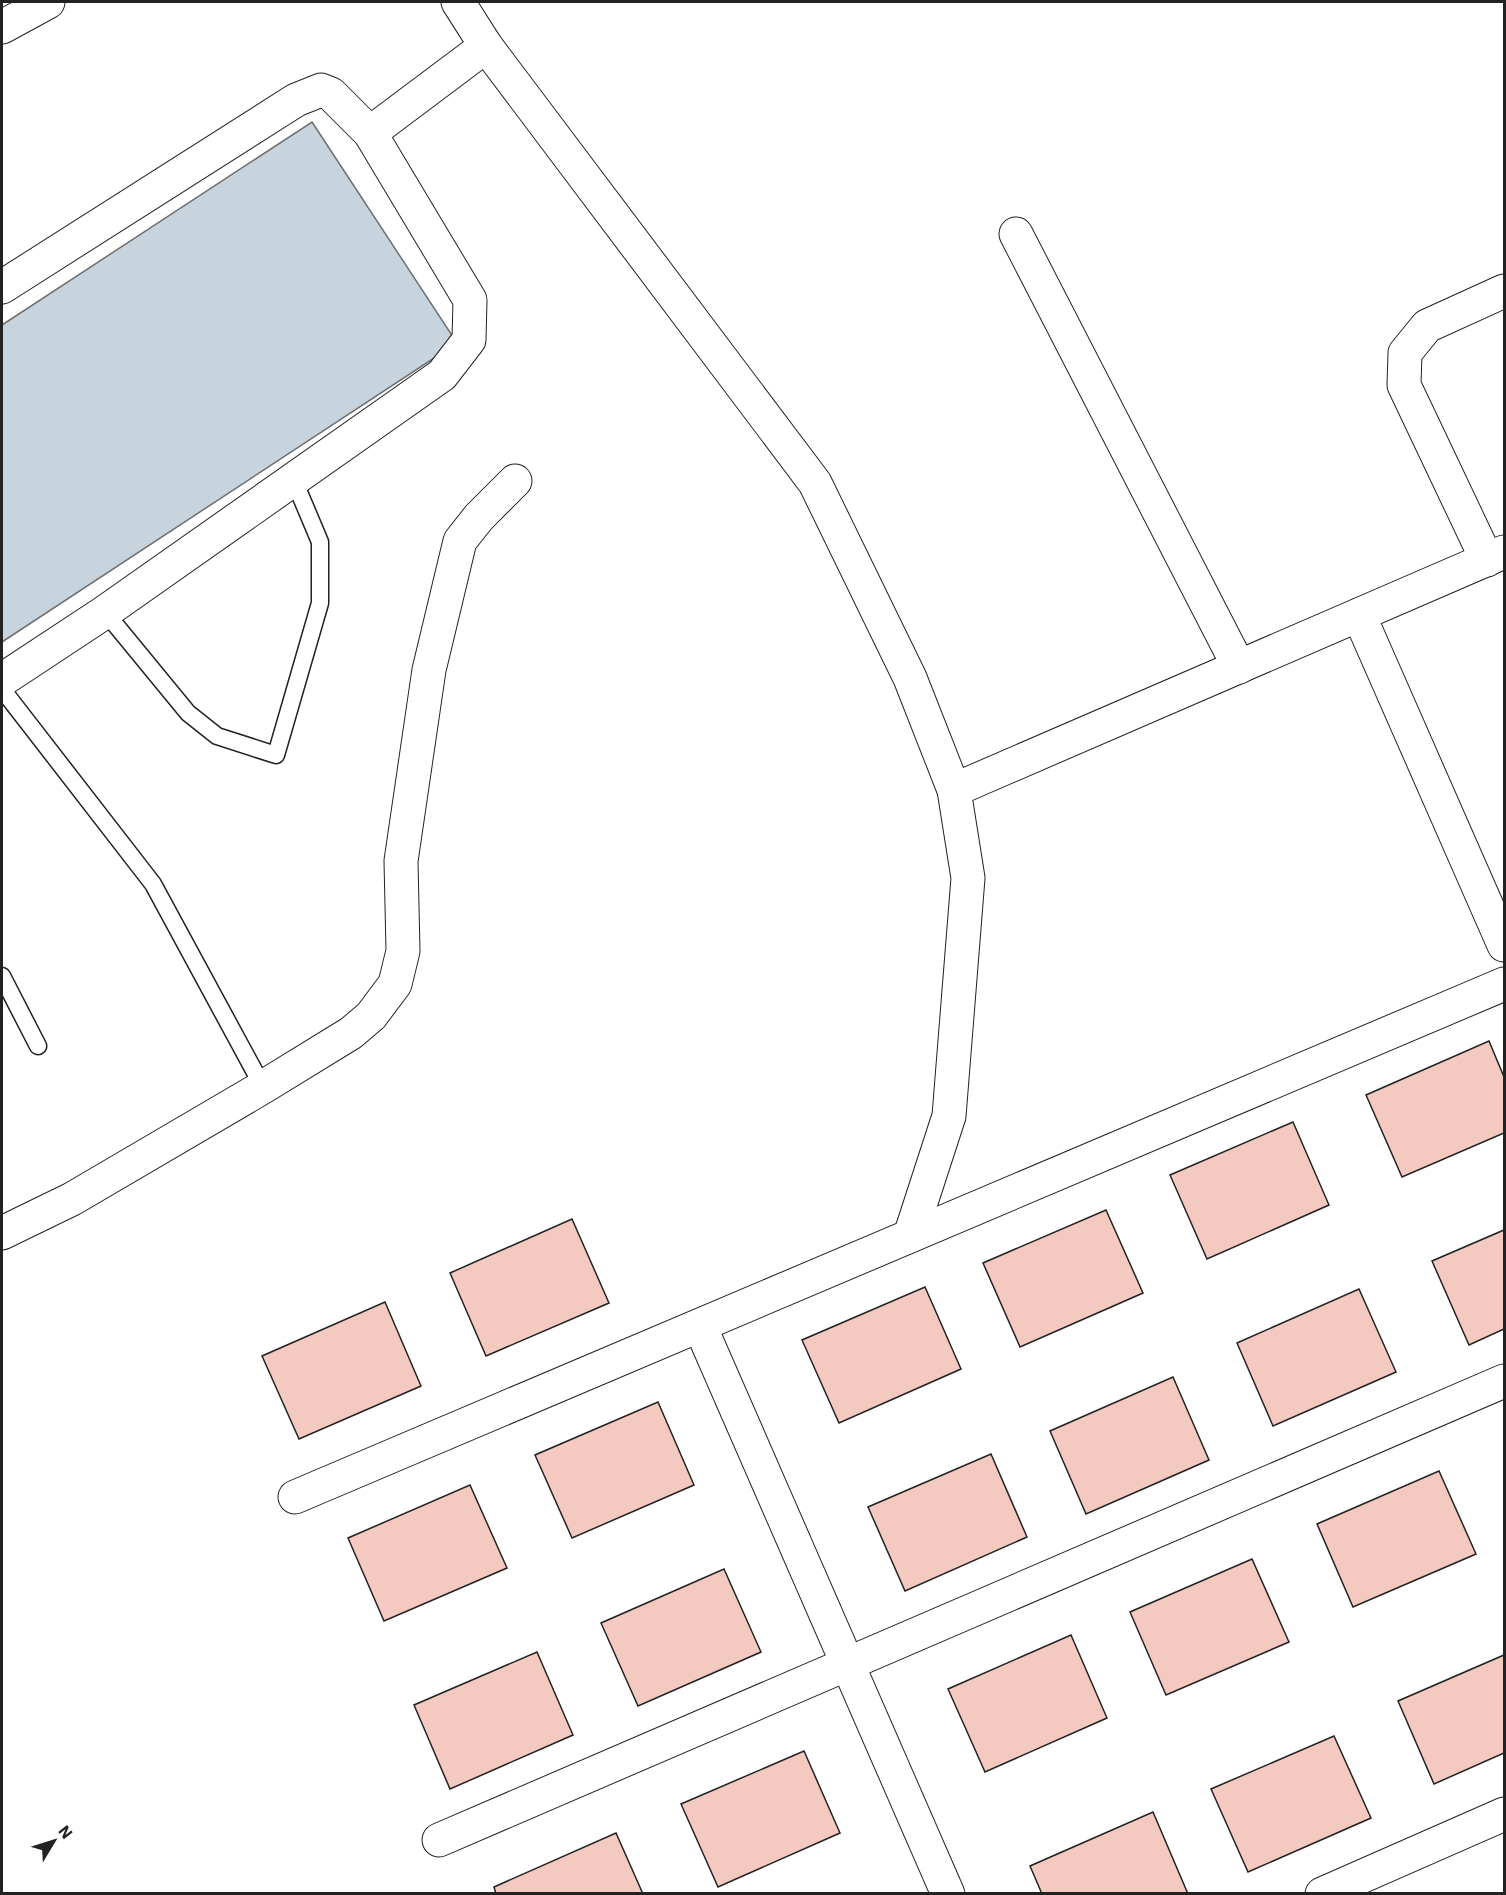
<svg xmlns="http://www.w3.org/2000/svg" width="1506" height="1895" font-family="'IBM Plex Sans',sans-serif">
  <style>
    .water { fill: #c7d3dd; stroke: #6f6f6f; stroke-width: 1.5 }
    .building { fill: #f3c9c0; stroke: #222; stroke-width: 1.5 }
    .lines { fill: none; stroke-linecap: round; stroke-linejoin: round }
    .service-casing { stroke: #222; stroke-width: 19 }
    .minor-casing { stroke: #222; stroke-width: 35 }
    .service { stroke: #fff; stroke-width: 16 }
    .minor { stroke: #fff; stroke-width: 33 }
  </style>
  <rect width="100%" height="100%" fill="#fff"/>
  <!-- water -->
  <polygon class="water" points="312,122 457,343 2,642 2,325"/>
  <!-- building -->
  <g class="building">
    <polygon points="1489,1041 1504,1077 1504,1133 1402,1177 1366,1095"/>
    <polygon points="1293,1122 1329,1205 1207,1259 1170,1175"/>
    <polygon points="1106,1210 1143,1293 1020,1347 983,1263"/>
    <polygon points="572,1219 609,1303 486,1356 450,1273"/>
    <polygon points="1504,1230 1504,1329 1469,1345 1432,1261"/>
    <polygon points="925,1287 961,1369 839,1423 802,1340"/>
    <polygon points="1359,1289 1396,1372 1273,1426 1237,1343"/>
    <polygon points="385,1302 421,1386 299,1439 262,1356"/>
    <polygon points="1173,1377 1209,1460 1086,1514 1050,1431"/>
    <polygon points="658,1402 694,1485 572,1538 535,1455"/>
    <polygon points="991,1454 1027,1537 905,1591 868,1507"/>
    <polygon points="1439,1471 1476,1554 1353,1607 1317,1524"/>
    <polygon points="470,1485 507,1568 384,1621 348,1538"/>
    <polygon points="1252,1559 1289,1642 1166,1695 1130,1612"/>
    <polygon points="724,1569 761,1652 638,1706 601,1623"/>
    <polygon points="1071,1635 1107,1718 985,1772 948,1689"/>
    <polygon points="537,1652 573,1735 450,1789 414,1705"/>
    <polygon points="1504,1655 1504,1753 1434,1784 1398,1701"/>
    <polygon points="1334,1736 1371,1818 1248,1872 1211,1789"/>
    <polygon points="804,1751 840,1833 718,1887 681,1804"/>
    <polygon points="1153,1812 1188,1894 1042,1894 1030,1866"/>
    <polygon points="616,1833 643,1894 496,1894 494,1887"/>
  </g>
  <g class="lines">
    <!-- service casing -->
    <g class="service-casing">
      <g id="service">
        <polyline points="105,612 188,713 217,736 276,755 320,603 320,542 293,478"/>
        <polyline points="2,689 153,884 263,1087"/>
        <polyline points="2,976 38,1046"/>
      </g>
    </g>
    <!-- minor casing -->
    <g class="minor-casing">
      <g id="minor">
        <polyline points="458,2 486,46 815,483 910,678 954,790 968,878 949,1116 910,1236"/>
        <polyline points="2,27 48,2"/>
        <polyline points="370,133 486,46"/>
        <polyline points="1016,234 1239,667"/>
        <polyline points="2,287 296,100 321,90 331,94 370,133 470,300 469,340 442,375 105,612 2,680"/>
        <polyline points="1487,560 1404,385 1405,353 1427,326 1504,291"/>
        <polyline points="1359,615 1504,945"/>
        <polyline points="954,790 1504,552"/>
        <polyline points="2,1233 72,1199 263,1087 351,1033 371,1016 395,984 403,951 401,861 429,670 460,541 479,517 515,481"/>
        <polyline points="700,1326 948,1894"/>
        <polyline points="295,1497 1504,984"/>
        <polyline points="439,1840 1504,1381"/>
        <polyline points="1322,1894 1504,1814"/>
      </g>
    </g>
    <!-- service -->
    <use href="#service" class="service"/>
    <!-- minor -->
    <use href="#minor" class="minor"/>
  </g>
  <!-- border -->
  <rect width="1506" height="1895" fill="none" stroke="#222222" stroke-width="6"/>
  <!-- north arrow -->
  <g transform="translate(54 1841) rotate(52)" stroke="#ffffff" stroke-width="4.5" paint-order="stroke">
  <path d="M0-4.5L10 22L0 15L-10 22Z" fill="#222222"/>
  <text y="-9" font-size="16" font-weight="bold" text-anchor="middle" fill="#222222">N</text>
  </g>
</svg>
